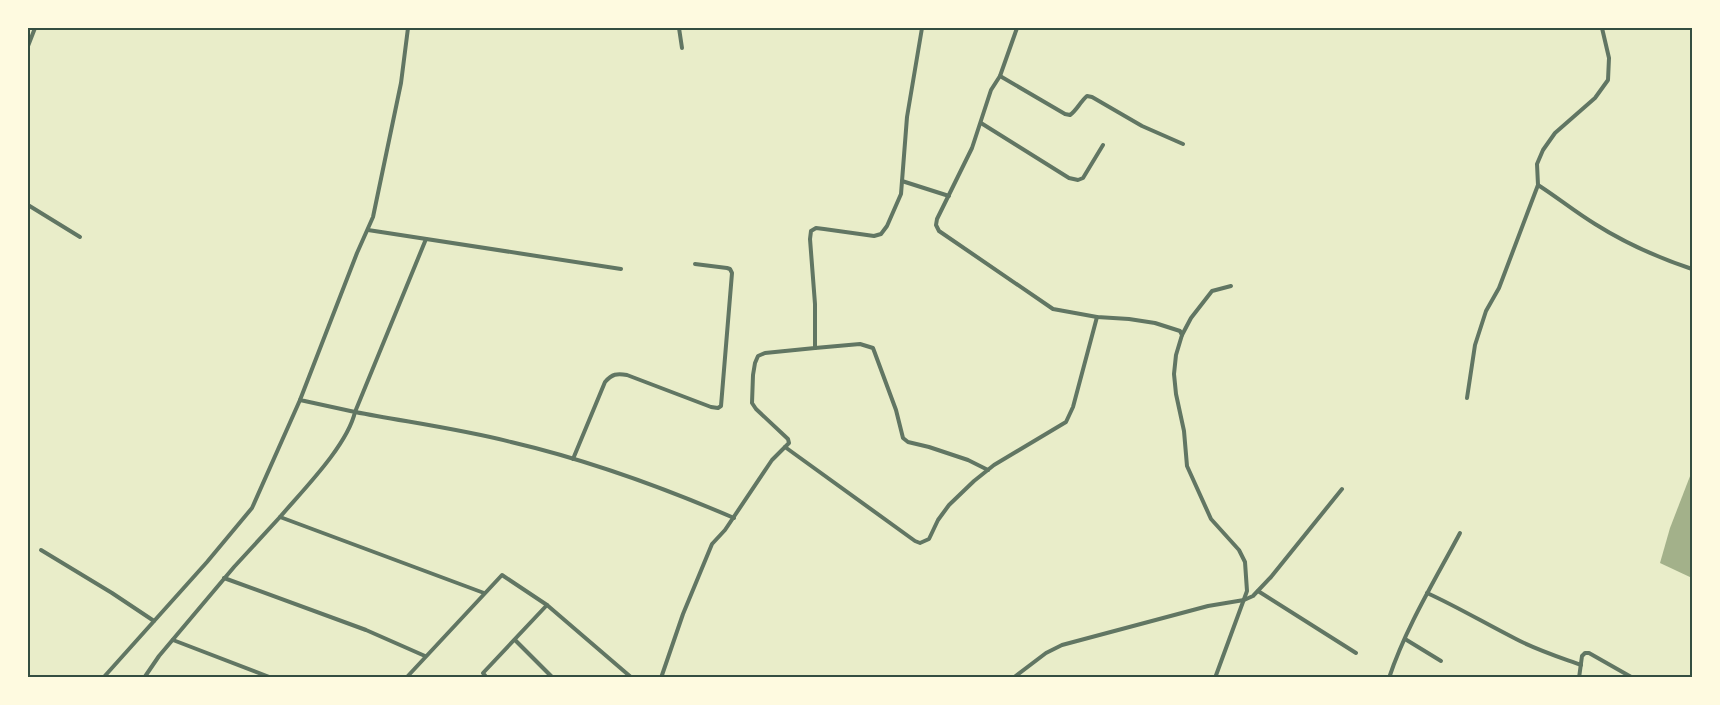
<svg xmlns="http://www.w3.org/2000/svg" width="1720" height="705" font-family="Figtree,sans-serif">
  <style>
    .water { fill: #a3b18a }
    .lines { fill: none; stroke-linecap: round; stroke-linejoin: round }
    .minor { stroke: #617663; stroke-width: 4 }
    .neatline { fill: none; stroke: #344e41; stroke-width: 2 }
  </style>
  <rect width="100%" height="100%" fill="#e9edc9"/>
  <!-- water -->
  <polygon class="water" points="1692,471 1692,578 1660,563 1670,528"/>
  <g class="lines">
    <!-- minor -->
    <g class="minor">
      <path d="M408 28 401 83 373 217 357 253 300 400 355 412C347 446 303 490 280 517L484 593"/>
      <polyline points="679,28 682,48"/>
      <polyline points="1017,28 1000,76 991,90 972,148 937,219 936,225 939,231 1053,309 1097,317 1129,319 1155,323 1180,331 1182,335 1176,355 1174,374 1176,394 1184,431 1187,466 1211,519 1239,550 1245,562 1247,591 1215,678"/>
      <polyline points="28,46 35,28"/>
      <path d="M1000 76 1065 114 1070 115C1077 110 1080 102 1087 96L1092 97 1142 126 1183 144"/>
      <polyline points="981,123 1069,178 1078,180 1083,178 1103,145"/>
      <polyline points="902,181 949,196"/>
      <path d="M1538 185C1557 197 1575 212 1595 224 1625 243 1659 258 1692 269"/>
      <polyline points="28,205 80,237"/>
      <polyline points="368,230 621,269"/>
      <path d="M426 239 355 412C407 422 460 429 511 442 588 460 662 487 734 518"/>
      <polyline points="1182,335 1191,318 1212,291 1231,286"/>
      <polyline points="815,348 860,344 873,348 896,410 903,438 908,442 929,447 968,460 988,470"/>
      <polyline points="1467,398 1475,345 1486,311 1499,288 1538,185 1537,164 1543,150 1555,133 1595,98 1608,80 1609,58 1602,28"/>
      <polyline points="785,447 789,443 788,439 756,409 752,403 753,375 755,363 758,356 765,353 815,348 815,304 810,239 811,231 816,228 824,229 874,236 881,234 887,226 901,194 907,117 922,28"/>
      <path d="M573 459 605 382C612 374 617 373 627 375L711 407 718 408 721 406 732 273 730 269 727 268 695 264"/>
      <polyline points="41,550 112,593 154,621"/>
      <polyline points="224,578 366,630 425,656"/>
      <polyline points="1258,591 1356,653"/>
      <path d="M1427 593C1458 607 1486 624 1516 639 1537 650 1559 657 1581 665"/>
      <polyline points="1405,639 1441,661"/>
      <polyline points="173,640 272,678"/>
      <polyline points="515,640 553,678"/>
      <polyline points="103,678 207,562 252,508 300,400"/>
      <polyline points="144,678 159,656 234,567 280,517"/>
      <polyline points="406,678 502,575 547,605 632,678"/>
      <polyline points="487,678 483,673 547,605"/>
      <polyline points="661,678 683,614 712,544 725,530 772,460 785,447 915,541 920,543 929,539 938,520 949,505 974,481 994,465 1066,422 1073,407 1097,317"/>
      <polyline points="1013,678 1046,653 1062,645 1208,606 1244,600 1253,596 1271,577 1342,489"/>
      <path d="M1389 678C1406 627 1435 580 1460 533"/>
      <polyline points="1579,678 1582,656 1585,653 1589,653 1633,678"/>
    </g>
  </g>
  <!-- border -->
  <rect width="1720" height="705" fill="none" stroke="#fefae0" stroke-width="58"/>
  <rect x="29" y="29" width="1662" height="647" class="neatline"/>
</svg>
